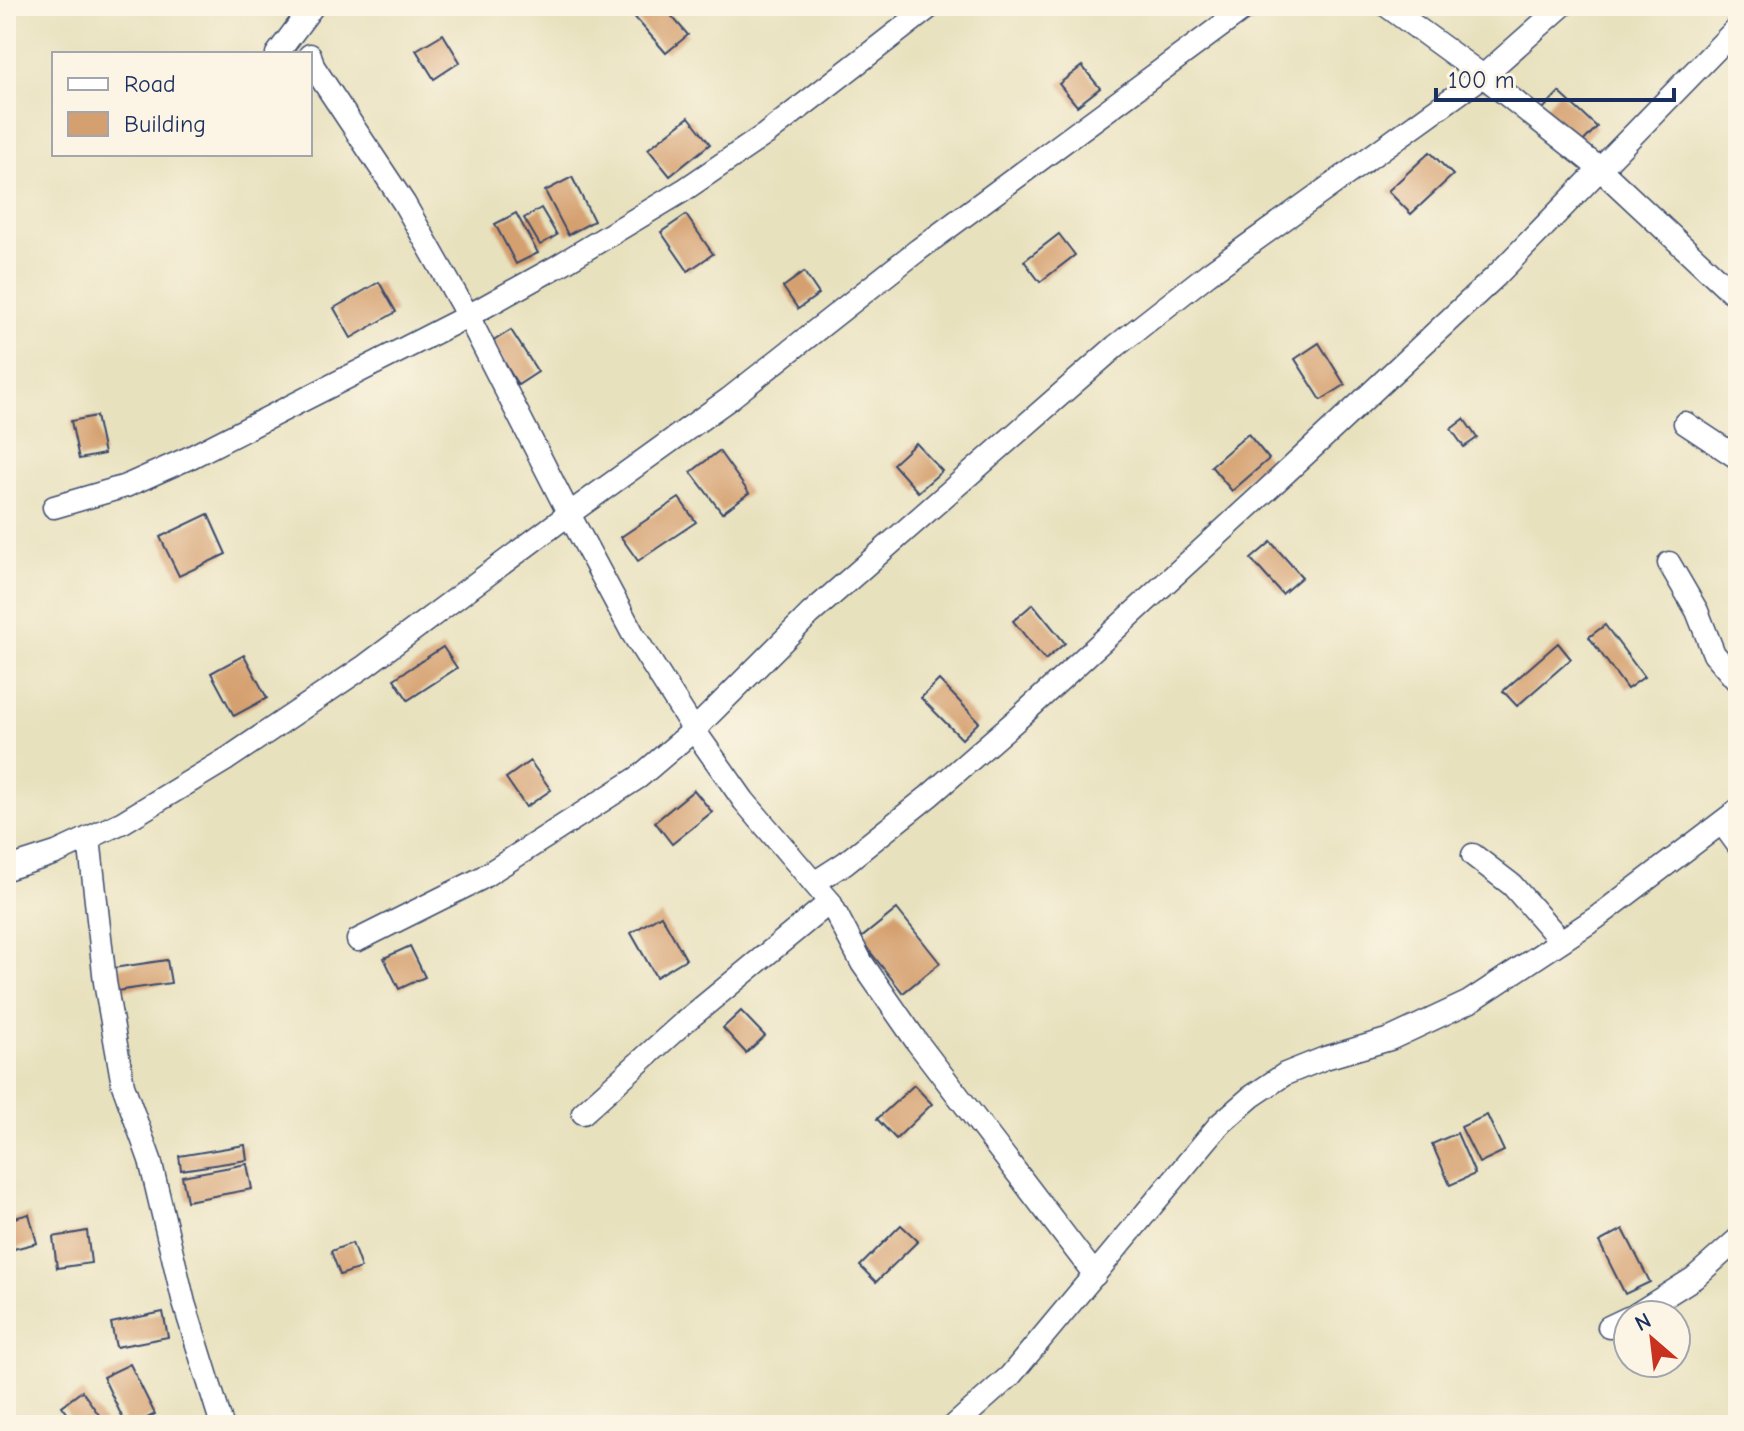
<svg xmlns="http://www.w3.org/2000/svg" width="1744" height="1431" font-family="'Comic Neue',sans-serif">
  <style>
    .building { fill: #d5a070 }
    .lines { fill: none; stroke-linecap: round; stroke-linejoin: round }
    .minor-casing { stroke: #3a4a6c; stroke-width: 25 }
    .minor { stroke: #fff; stroke-width: 22 }
  </style>
  <rect width="100%" height="100%" fill="#fcf5e5"/>
  <filter id="ink" filterUnits="userSpaceOnUse"><feTurbulence type="fractalNoise" baseFrequency=".0125" numOctaves="2"/><feDisplacementMap in="SourceGraphic" scale="16" xChannelSelector="R" yChannelSelector="G"/><feConvolveMatrix kernelMatrix="1 2 1 2 8 2 1 2 1" color-interpolation-filters="sRGB"/></filter>
  <filter id="wash" filterUnits="userSpaceOnUse"><feTurbulence type="fractalNoise" baseFrequency=".006" numOctaves="4" result="noise"/><feDisplacementMap in="SourceGraphic" scale="32" xChannelSelector="R" yChannelSelector="G"/><feGaussianBlur stdDeviation="1.8" result="paint"/><feColorMatrix in="noise" values="0 0 0 0 0 0 0 0 0 0 0 0 0 0 0 0 0 1.4 0 .05"/><feComposite in="paint" operator="in"/></filter>
  <g filter="url(#wash)">
    <rect width="100%" height="100%" fill="#e8e1be"/>
    <g id="blocks">
      <!-- building -->
      <g class="building">
        <polygon points="625,6 663,6 688,35 666,53"/>
        <polygon points="443,34 460,62 434,79 416,50"/>
        <polygon points="1082,66 1100,88 1077,106 1059,84"/>
        <polygon points="1559,92 1597,127 1579,146 1541,111"/>
        <polygon points="689,117 710,144 670,176 648,149"/>
        <polygon points="1430,152 1453,175 1411,214 1388,191"/>
        <polygon points="572,177 594,221 568,235 545,191"/>
        <polygon points="541,208 557,235 540,245 524,218"/>
        <polygon points="516,213 538,253 516,264 495,224"/>
        <polygon points="686,215 713,254 688,271 661,232"/>
        <polygon points="1059,234 1075,255 1040,282 1024,261"/>
        <polygon points="804,272 819,294 798,309 783,287"/>
        <polygon points="379,282 396,312 351,338 334,308"/>
        <polygon points="511,330 538,372 518,385 492,342"/>
        <polygon points="1319,343 1345,385 1321,400 1295,359"/>
        <polygon points="96,416 104,454 79,459 71,421"/>
        <polygon points="1464,419 1477,438 1464,447 1451,429"/>
        <polygon points="1248,434 1269,459 1232,491 1211,466"/>
        <polygon points="916,443 942,471 918,492 893,464"/>
        <polygon points="719,451 749,493 722,513 691,472"/>
        <polygon points="679,498 696,522 638,561 621,537"/>
        <polygon points="208,514 226,554 179,576 160,537"/>
        <polygon points="1271,542 1302,577 1282,594 1251,559"/>
        <polygon points="1033,604 1065,643 1045,660 1013,621"/>
        <polygon points="1605,625 1644,677 1627,689 1589,637"/>
        <polygon points="1558,643 1571,659 1517,706 1503,691"/>
        <polygon points="443,647 457,668 408,700 394,679"/>
        <polygon points="244,655 267,698 234,716 211,673"/>
        <polygon points="939,680 979,722 962,739 921,698"/>
        <polygon points="530,761 551,790 526,807 506,778"/>
        <polygon points="694,790 712,812 672,844 655,822"/>
        <polygon points="897,909 940,963 903,993 860,939"/>
        <polygon points="661,915 686,959 656,977 631,933"/>
        <polygon points="410,946 425,977 399,989 384,958"/>
        <polygon points="167,960 171,983 116,991 113,968"/>
        <polygon points="741,1011 765,1036 746,1053 723,1028"/>
        <polygon points="914,1085 932,1104 896,1139 877,1119"/>
        <polygon points="1487,1115 1504,1151 1479,1163 1461,1127"/>
        <polygon points="1457,1133 1475,1174 1450,1185 1432,1144"/>
        <polygon points="245,1145 247,1160 181,1170 179,1156"/>
        <polygon points="247,1164 252,1189 187,1201 182,1176"/>
        <polygon points="29,1214 37,1243 14,1249 7,1220"/>
        <polygon points="901,1225 918,1241 876,1282 860,1266"/>
        <polygon points="1623,1229 1650,1282 1625,1294 1599,1242"/>
        <polygon points="87,1231 91,1263 57,1268 53,1237"/>
        <polygon points="352,1243 361,1268 340,1275 331,1251"/>
        <polygon points="163,1312 168,1337 116,1347 111,1323"/>
        <polygon points="130,1364 155,1414 134,1425 126,1425 103,1377"/>
        <polygon points="82,1391 104,1422 99,1425 76,1425 62,1406"/>
      </g>
    </g>
  </g>
  <g filter="url(#ink)">
    <use href="#blocks" fill-opacity="0" stroke="#3a4a6c" stroke-width="2"/>
    <g class="lines">
      <!-- minor casing -->
      <g class="minor-casing">
        <g id="minor">
          <polyline points="1387,6 1483,76 1600,169 1738,298"/>
          <polyline points="277,54 313,6"/>
          <polyline points="310,55 313,66 404,203 468,316 569,514 633,634 694,730 744,801 830,902 862,963 917,1042 1095,1275"/>
          <polyline points="1685,423 1738,458"/>
          <polyline points="54,507 126,486 191,457 468,316 558,266 684,190 766,134 931,6"/>
          <polyline points="1669,563 1697,611 1714,654 1738,682"/>
          <polyline points="1722,823 1738,845"/>
          <polyline points="89,838 105,982 123,1085 150,1160 184,1303 222,1425"/>
          <polyline points="1473,855 1512,885 1561,941"/>
          <polyline points="6,869 56,853 123,822 227,759 365,666 569,514 729,399 918,250 1248,6"/>
          <polyline points="814,883 845,863 929,796 1022,715 1280,478 1495,277 1738,27"/>
          <polyline points="358,940 480,879 639,777 694,730 810,614 1116,346 1208,274 1483,76 1562,6"/>
          <polyline points="583,1113 682,1024 830,902"/>
          <polyline points="1635,1315 1694,1278 1738,1239"/>
          <polyline points="1609,1327 1628,1318"/>
          <polyline points="955,1425 1010,1376 1219,1125 1251,1097 1285,1074 1325,1058 1390,1039 1469,1002 1596,918 1738,810"/>
        </g>
      </g>
      <!-- minor -->
      <use href="#minor" class="minor"/>
    </g>
  </g>
  <!-- margin -->
  <rect width="1744" height="1431" fill="none" stroke="#fcf5e5" stroke-width="32"/>
  <!-- legend -->
  <rect x="52" y="52" width="260" height="104" fill="#fcf5e5" stroke="#a2a6af" stroke-width="2"/>
  <rect x="68" y="78" width="40" height="12" fill="#ffffff" stroke="#a2a6af" stroke-width="2"/>
  <text x="124" y="92" font-size="24" fill="#1b2f5e">Road</text>
  <rect x="68" y="112" width="40" height="24" fill="#d5a070" stroke="#a2a6af" stroke-width="2"/>
  <text x="124" y="132" font-size="24" fill="#1b2f5e">Building</text>
  <!-- north arrow -->
  <g transform="translate(1652 1339) rotate(332)"><circle r="38" fill="#fcf5e5" stroke="#a2a6af" stroke-width="2"/>
  <path d="M0-6L14 30L0 20L-14 30Z" fill="#c8321e"/>
  <text y="-12" font-size="22" font-weight="bold" text-anchor="middle" fill="#1b2f5e">N</text>
  </g>
  <!-- scale -->
  <path d="M1436 88v12h238v-12" fill="none" stroke="#1b2f5e" stroke-width="4"/>
  <text x="1448" y="88" font-size="24" fill="#1b2f5e" stroke="#fcf5e5" stroke-width="6" paint-order="stroke">100 m</text>
</svg>
